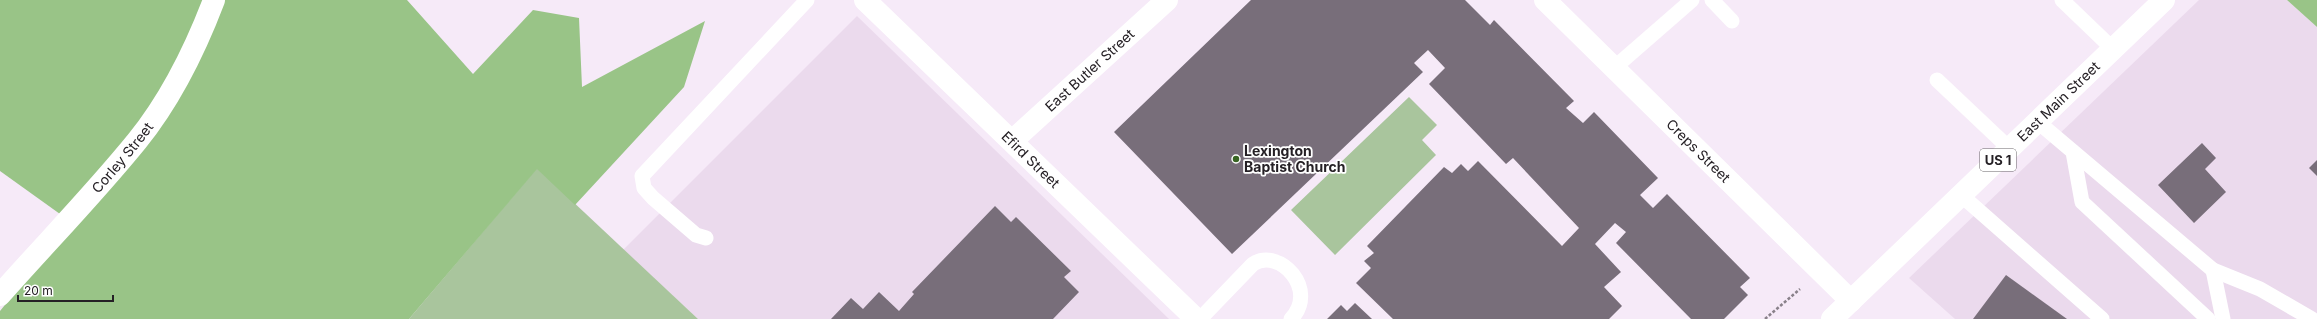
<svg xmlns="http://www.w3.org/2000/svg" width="2317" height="319" font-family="Inter,sans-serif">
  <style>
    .built { fill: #ebdaed }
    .green { fill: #a9c59d }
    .forest { fill: #99c487 }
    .building { fill: #786e7a }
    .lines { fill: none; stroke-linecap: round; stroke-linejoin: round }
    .path { stroke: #89818a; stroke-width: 2.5; stroke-dasharray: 3 2; stroke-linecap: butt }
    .lane { stroke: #fff; stroke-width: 15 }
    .street { stroke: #fff; stroke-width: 22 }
    .primary { stroke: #fff; stroke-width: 22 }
    .poi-dot { fill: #386523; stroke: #fff; stroke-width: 1.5 }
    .labels { text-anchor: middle; stroke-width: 3.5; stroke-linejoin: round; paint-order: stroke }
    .shield { fill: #fff; stroke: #666366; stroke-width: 1 }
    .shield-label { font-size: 13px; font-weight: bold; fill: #252025 }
    .street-label { font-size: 14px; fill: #252025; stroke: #fff }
    .poi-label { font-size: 14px; font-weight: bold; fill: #252025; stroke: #fff; text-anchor: start }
  </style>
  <rect width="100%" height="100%" fill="#f6eaf8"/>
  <!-- built -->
  <g class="built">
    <polygon points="2199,0 2287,0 2317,27 2317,319 1955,319 1909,278"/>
    <polygon points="857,16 1169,319 698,319 623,250"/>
  </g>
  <!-- green -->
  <g class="green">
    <polygon points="1409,97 1437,125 1422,140 1436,155 1335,255 1291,210"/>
    <polygon points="537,168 698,319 409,319"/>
  </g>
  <!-- forest -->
  <g class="forest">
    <polygon points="0,0 207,0 197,30 133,138 60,214 0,171"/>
    <polygon points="220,0 407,0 473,74 533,10 579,18 582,87 705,21 684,87 575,205 537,169 409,319 0,319 0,311 72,223"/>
    <polygon points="2287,0 2317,0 2317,27"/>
  </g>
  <!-- building -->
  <g class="building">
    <polygon points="1251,0 1465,0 1490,25 1494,20 1574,101 1566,108 1583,123 1594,112 1658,178 1640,195 1653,208 1667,194 1750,278 1740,287 1748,295 1724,319 1691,319 1616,243 1626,232 1615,223 1595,244 1621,272 1604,287 1622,306 1609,319 1393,319 1356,283 1371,268 1364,261 1374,253 1367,246 1444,167 1452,173 1461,164 1468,171 1478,161 1562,246 1579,228 1513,158 1506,164 1429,84 1445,68 1428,50 1414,63 1423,72 1232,254 1114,132"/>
    <polygon points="2202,143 2216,158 2205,169 2226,192 2194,223 2158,185"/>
    <polygon points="2317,160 2317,176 2309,168"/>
    <polygon points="995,206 1011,222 1016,217 1071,271 1064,277 1079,292 1053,319 831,319 851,298 863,309 879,292 899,311 914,294 912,292"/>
    <polygon points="2006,275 2067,319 1973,319"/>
    <polygon points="1355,303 1372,319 1327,319 1341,305 1347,311"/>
  </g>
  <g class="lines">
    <!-- path -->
    <polyline class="path" points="1765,319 1800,289"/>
    <!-- lane -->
    <g class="lane">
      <polyline points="1712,0 1732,21"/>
      <polyline points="2062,0 2113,49"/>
      <polyline points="1614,68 1692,0"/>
      <polyline points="1937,80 2010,149"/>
      <polyline points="2038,122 2213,270 2260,289 2312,319"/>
      <polyline points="2073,152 2082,202 2208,319"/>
      <polyline points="1961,195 2102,319"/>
      <polyline points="706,238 696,235 653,198 644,188 642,176 807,0"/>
      <polyline points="2213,270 2223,319"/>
      <path d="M1200 319 1253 264C1280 247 1319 290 1291 319"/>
    </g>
    <!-- street -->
    <g class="street">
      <path id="s1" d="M865 0 1196 319"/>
      <path id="s2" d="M1545 0 1851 301"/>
      <path id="s3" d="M1012 141 1167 0"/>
      <path id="s4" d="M0 295C46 243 94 194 137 141 171 99 195 50 214 0"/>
    </g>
    <!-- primary -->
    <path class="primary" id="s5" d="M1832 319 2164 0"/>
  </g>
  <!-- markers -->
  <circle class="poi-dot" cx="1236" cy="159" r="4"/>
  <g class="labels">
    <!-- shield labels -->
    <rect class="shield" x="1980" y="149" width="36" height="22" rx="3"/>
    <g class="shield-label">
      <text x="1998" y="165">US 1</text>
    </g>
    <!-- street labels -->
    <g class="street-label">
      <text dy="5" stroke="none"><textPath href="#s3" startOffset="105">East Butler Street</textPath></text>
      <text dy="5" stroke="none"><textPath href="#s5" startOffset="314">East Main Street</textPath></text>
      <text dy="5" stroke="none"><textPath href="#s2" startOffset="215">Creps Street</textPath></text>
      <text dy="5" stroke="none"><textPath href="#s4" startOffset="184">Corley Street</textPath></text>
      <text dy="5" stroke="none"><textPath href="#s1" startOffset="230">Efird Street</textPath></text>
    </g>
    <!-- poi labels -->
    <g class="poi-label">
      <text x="1244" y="156">Lexington<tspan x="1244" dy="16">Baptist Church</tspan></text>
    </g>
  </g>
  <!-- scale -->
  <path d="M18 295v6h95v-6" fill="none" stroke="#252025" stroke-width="2"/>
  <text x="24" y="295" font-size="12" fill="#252025" stroke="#ffffff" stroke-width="3" paint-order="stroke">20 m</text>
</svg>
